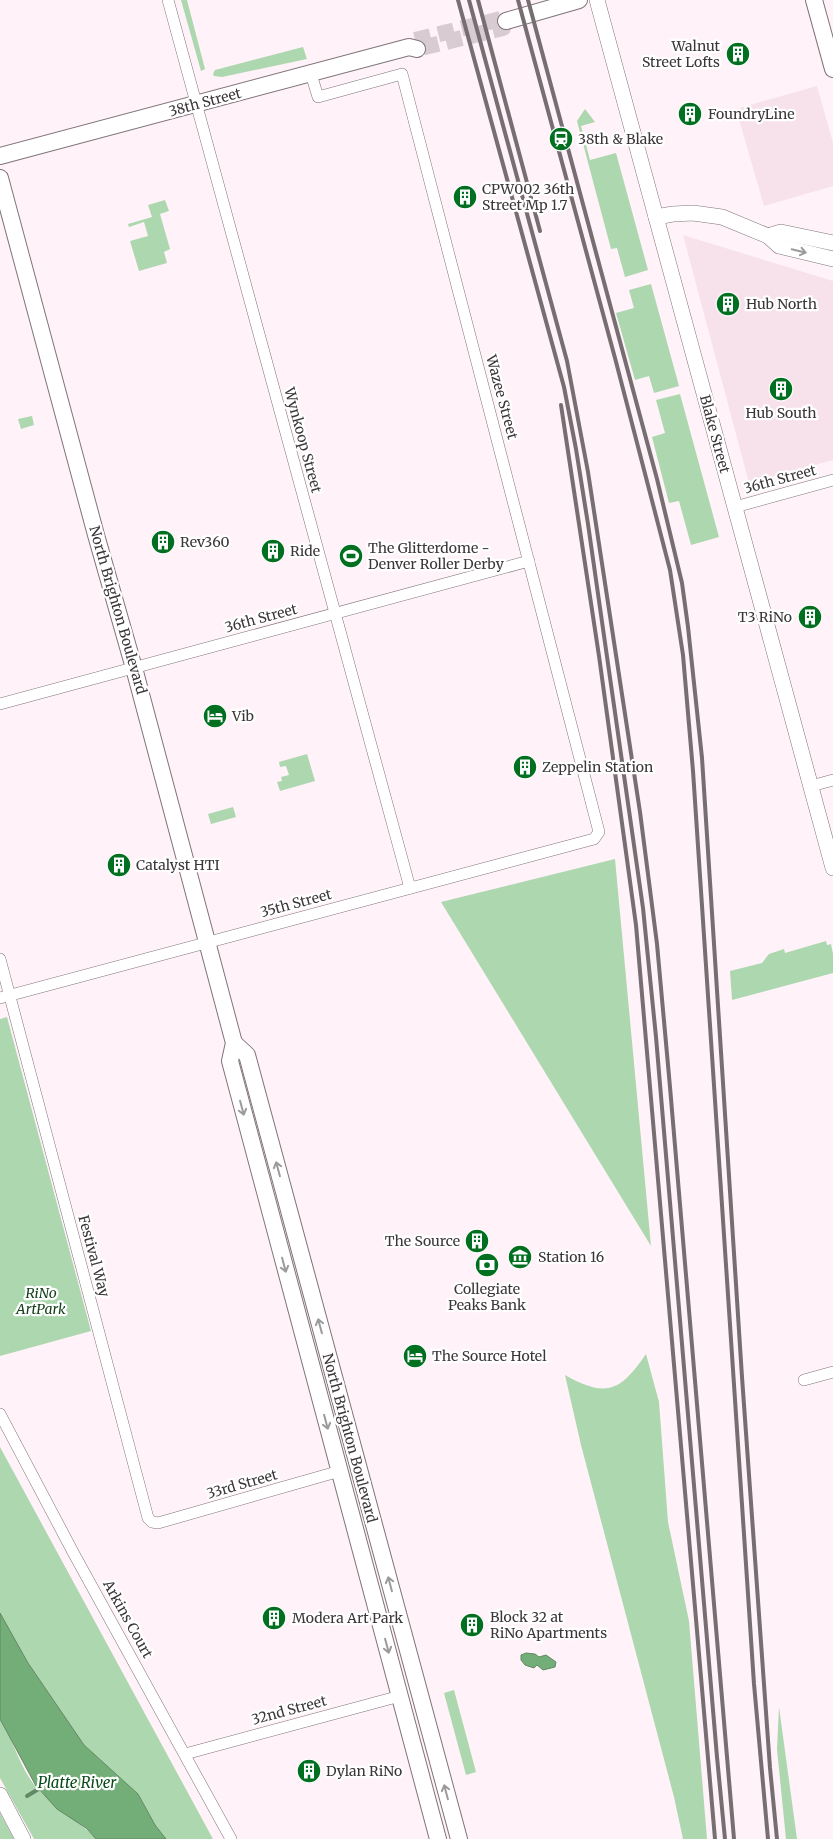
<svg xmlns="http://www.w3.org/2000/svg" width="833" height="1839" font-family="Merriweather,serif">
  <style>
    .built { fill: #f7e2eb }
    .green { fill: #add7af }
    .water { fill: #73ad77; stroke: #628964 }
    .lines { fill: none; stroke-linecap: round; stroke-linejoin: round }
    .stream { stroke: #628964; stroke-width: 4 }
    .secondary-tunnel { stroke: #d8ccd2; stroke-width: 16; stroke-dasharray: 16 8; stroke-linecap: butt }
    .minor-casing { stroke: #7f7479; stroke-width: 12 }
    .tertiary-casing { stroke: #7f7479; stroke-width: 16 }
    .secondary-casing { stroke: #7f7479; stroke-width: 18 }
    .minor { stroke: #fff; stroke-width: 11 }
    .tertiary { stroke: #fff; stroke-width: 15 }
    .secondary { stroke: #fff; stroke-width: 16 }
    .rail { stroke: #766e71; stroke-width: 4 }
    .oneway { stroke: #9d9a9c }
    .labels { text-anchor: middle; stroke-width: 4.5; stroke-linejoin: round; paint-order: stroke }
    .poi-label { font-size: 14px; fill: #3b3638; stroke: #fff; text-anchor: start }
    .street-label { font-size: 14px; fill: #3b3638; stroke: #fff }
    .park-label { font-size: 14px; font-style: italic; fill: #15401b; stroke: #fff }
    .water-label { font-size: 15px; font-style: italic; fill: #074a16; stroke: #fff }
  </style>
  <rect width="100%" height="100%" fill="#fff2f8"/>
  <!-- built -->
  <g class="built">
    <polygon points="817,86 833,143 833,186 764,206 736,109"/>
    <polygon points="683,235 833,281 833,460 749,483"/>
  </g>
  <!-- green -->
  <g class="green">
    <polygon points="181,0 187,0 205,69 201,71"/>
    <polygon points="303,47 307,59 222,77 214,76 213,74 215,70"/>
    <polygon points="585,109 595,122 581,126 590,160 616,153 648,270 625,277 617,248 611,249 577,121"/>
    <polygon points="165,200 169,211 160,214 170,249 164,252 167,263 139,271 130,241 148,236 144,222 129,227 128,224 152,217 148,205"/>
    <polygon points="651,284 679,386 654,393 649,376 635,380 616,313 634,308 629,290"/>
    <polygon points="680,394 719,537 691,545 679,501 669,503 652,437 665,433 656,400"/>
    <polygon points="32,416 34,425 21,429 18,419"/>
    <polygon points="307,754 315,781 280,791 277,782 282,781 281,777 289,775 286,766 280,767 279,762"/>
    <polygon points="233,807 236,817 211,824 208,814"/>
    <polygon points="615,859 651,1246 441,902"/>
    <polygon points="826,941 827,945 831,944 833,954 833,973 732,1000 730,971 762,963 769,954 784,949 785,953"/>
    <polygon points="7,1017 91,1331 0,1356 0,1019"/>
    <path d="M646 1354 659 1402 668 1522 689 1621 707 1839H683L674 1797 581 1445 565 1375C606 1398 620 1392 646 1354Z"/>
    <polygon points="0,1447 213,1839 166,1839 155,1825 138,1794 84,1745 28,1663 3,1619 0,1613"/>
    <polygon points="454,1690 476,1772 466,1775 444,1693"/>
    <polygon points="779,1707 797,1839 786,1839 777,1749"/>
    <path d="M0 1719C14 1741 20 1769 37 1788 55 1809 78 1819 96 1839H34L0 1778Z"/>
    <polygon points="0,1813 14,1839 0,1839"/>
  </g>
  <!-- water -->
  <g class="water">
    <polygon points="0,1613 28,1663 84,1745 138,1794 155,1825 166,1839 96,1839 86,1828 57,1809 36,1786 0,1719"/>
    <polygon points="526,1653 535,1654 539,1657 546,1655 556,1662 555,1667 543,1670 537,1665 534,1668 525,1665 521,1660 521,1655"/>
  </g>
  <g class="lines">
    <!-- stream -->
    <polyline class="stream" points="27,1796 42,1787"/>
    <!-- secondary-tunnel -->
    <polyline class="secondary-tunnel" points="415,40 501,19 506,21 503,28 417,49"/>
    <!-- minor casing -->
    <g class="minor-casing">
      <g id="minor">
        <polyline points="168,0 410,888"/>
        <polyline points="735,507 833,480"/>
        <polyline points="0,704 529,561"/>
        <polyline points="811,786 833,780"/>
        <polyline points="0,959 148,1518 152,1522 158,1523 340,1471"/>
        <polyline points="0,998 594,839 599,832 402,74 318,97 311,74"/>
        <polyline points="804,1380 833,1372"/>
        <polyline points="0,1414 74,1554 231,1839"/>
        <polyline points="185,1754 400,1696"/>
      </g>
    </g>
    <!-- tertiary casing -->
    <g class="tertiary-casing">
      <g id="tertiary">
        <polyline points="597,0 833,868"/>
        <polyline points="656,217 673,214 693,213 722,217 768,236 779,246 833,259"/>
        <polyline points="768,236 781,232 833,243"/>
        <polyline points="0,1795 23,1839"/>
      </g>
    </g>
    <!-- secondary casing -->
    <g class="secondary-casing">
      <g id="secondary">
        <polyline points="814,0 833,69"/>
        <polyline points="506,21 579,0"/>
        <polyline points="0,156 409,47 417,49"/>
        <polyline points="0,178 96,535 134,668 234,1043 230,1061 438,1839"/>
        <polyline points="234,1043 247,1055 459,1839"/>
      </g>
    </g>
    <!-- minor -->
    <use href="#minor" class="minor"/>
    <!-- tertiary -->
    <use href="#tertiary" class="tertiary"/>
    <!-- secondary -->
    <use href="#secondary" class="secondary"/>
    <!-- rail -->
    <g class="rail">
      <polyline points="458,0 564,387 576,449 588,524 643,908 656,1037 717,1757 725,1839"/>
      <polyline points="469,0 567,361 588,472 640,812 657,944 670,1087 734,1839"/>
      <polyline points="478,0 540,231"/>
      <polyline points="518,0 615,358 670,570 683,655 693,771 754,1684 768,1839"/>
      <polyline points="528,0 657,479 682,583 688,627 702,758 742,1377 770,1768 777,1839"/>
      <polyline points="561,405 599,656 636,925 715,1839"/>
    </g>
  </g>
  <!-- one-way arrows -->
  <defs><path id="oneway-shaft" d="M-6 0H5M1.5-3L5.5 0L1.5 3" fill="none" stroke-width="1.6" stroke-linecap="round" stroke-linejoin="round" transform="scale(1.25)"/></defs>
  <g class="oneway">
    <use href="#oneway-shaft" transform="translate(799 251) rotate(14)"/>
    <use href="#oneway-shaft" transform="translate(242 1108) rotate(75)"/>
    <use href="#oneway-shaft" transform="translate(278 1169) rotate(-105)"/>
    <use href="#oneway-shaft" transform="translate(284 1265) rotate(75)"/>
    <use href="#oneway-shaft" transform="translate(320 1326) rotate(-105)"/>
    <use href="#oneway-shaft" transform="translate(326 1422) rotate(75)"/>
    <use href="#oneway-shaft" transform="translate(390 1584) rotate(-105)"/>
    <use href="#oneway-shaft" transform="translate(387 1646) rotate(75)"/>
    <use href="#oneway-shaft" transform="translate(446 1792) rotate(-105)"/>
  </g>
  <!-- icons -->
  <defs>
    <g id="building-disc" transform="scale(1.25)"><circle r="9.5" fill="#016f20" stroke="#fff"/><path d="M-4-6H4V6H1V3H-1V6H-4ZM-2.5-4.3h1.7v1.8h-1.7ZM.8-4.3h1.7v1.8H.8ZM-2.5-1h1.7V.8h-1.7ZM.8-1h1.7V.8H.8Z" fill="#fff"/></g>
    <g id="station-disc" transform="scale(1.25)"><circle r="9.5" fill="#016f20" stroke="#fff"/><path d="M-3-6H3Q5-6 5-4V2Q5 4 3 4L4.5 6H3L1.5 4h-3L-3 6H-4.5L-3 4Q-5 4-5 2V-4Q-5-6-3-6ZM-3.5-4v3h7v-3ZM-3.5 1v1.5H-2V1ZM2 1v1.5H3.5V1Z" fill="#fff"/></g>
    <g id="stadium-disc" transform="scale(1.25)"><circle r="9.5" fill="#016f20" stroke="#fff"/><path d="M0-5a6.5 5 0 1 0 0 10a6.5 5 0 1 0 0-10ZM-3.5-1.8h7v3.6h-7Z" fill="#fff"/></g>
    <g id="hotel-disc" transform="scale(1.25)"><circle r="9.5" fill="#016f20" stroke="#fff"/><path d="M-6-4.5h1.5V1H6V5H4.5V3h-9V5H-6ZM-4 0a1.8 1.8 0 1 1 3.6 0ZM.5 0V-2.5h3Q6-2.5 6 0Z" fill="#fff"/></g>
    <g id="museum-disc" transform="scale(1.25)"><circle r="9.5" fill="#016f20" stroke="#fff"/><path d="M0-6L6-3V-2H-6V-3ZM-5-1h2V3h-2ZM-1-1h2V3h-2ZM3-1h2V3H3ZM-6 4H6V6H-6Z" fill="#fff"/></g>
    <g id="bank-disc" transform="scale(1.25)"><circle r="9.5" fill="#016f20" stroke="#fff"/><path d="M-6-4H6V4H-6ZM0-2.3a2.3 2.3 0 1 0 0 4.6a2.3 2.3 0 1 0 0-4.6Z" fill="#fff"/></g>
  </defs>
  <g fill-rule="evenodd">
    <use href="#building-disc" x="738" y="54"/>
    <use href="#building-disc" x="690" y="114"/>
    <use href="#station-disc" x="561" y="139"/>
    <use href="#building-disc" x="465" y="197"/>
    <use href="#building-disc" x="728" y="304"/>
    <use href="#building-disc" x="781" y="389"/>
    <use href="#building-disc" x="163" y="542"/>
    <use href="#building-disc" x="273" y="551"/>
    <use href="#stadium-disc" x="351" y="556"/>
    <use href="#building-disc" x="810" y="617"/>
    <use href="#hotel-disc" x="215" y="716"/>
    <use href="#building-disc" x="525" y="767"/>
    <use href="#building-disc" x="119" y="865"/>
    <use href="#building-disc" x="477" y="1241"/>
    <use href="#museum-disc" x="520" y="1257"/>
    <use href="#bank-disc" x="487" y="1265"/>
    <use href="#hotel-disc" x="415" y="1356"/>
    <use href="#building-disc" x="274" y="1618"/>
    <use href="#building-disc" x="472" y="1625"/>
    <use href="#building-disc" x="309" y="1771"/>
  </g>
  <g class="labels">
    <!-- poi labels -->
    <g class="poi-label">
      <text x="720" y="51" text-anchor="end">Walnut<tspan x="720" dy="16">Street Lofts</tspan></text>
      <text x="708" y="119">FoundryLine</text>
      <text x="578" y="144">38th &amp; Blake</text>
      <text x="482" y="194">CPW002 36th<tspan x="482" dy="16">Street Mp 1.7</tspan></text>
      <text x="746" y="309">Hub North</text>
      <text x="781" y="418" text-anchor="middle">Hub South</text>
      <text x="180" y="547">Rev360</text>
      <text x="368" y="553">The Glitterdome -<tspan x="368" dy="16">Denver Roller Derby</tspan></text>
      <text x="290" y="556">Ride</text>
      <text x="792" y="622" text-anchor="end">T3 RiNo</text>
      <text x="232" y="721">Vib</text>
      <text x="542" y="772">Zeppelin Station</text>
      <text x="136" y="870">Catalyst HTI</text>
      <text x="460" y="1246" text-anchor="end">The Source</text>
      <text x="538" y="1262">Station 16</text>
      <text x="487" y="1294" text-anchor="middle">Collegiate<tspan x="487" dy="16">Peaks Bank</tspan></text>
      <text x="432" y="1361">The Source Hotel</text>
      <text x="490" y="1622">Block 32 at<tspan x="490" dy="16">RiNo Apartments</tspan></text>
      <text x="292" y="1623">Modera Art Park</text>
      <text x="326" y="1776">Dylan RiNo</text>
    </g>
    <!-- street labels -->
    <g class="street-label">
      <text transform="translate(205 102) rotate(-15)" y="5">38th Street</text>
      <text transform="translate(502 397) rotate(75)" y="5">Wazee Street</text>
      <text transform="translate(715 434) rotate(75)" y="5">Blake Street</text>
      <text transform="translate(303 440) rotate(75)" y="5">Wynkoop Street</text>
      <text transform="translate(780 479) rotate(-15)" y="5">36th Street</text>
      <text transform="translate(118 610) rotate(74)" y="5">North Brighton Boulevard</text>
      <text transform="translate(261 618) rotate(-15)" y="5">36th Street</text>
      <text transform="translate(296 903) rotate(-15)" y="5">35th Street</text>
      <text transform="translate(94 1256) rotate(75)" y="5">Festival Way</text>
      <text transform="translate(350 1438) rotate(75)" y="5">North Brighton Boulevard</text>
      <text transform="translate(242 1484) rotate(-16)" y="5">33rd Street</text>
      <text transform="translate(128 1619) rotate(61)" y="5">Arkins Court</text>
      <text transform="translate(289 1710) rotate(-15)" y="5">32nd Street</text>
    </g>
    <!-- park labels -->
    <g class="park-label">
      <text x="41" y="1298">RiNo<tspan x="41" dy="16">ArtPark</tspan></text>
    </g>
    <!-- water labels -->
    <g class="water-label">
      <text x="77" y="1788">Platte River</text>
    </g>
  </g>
</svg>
